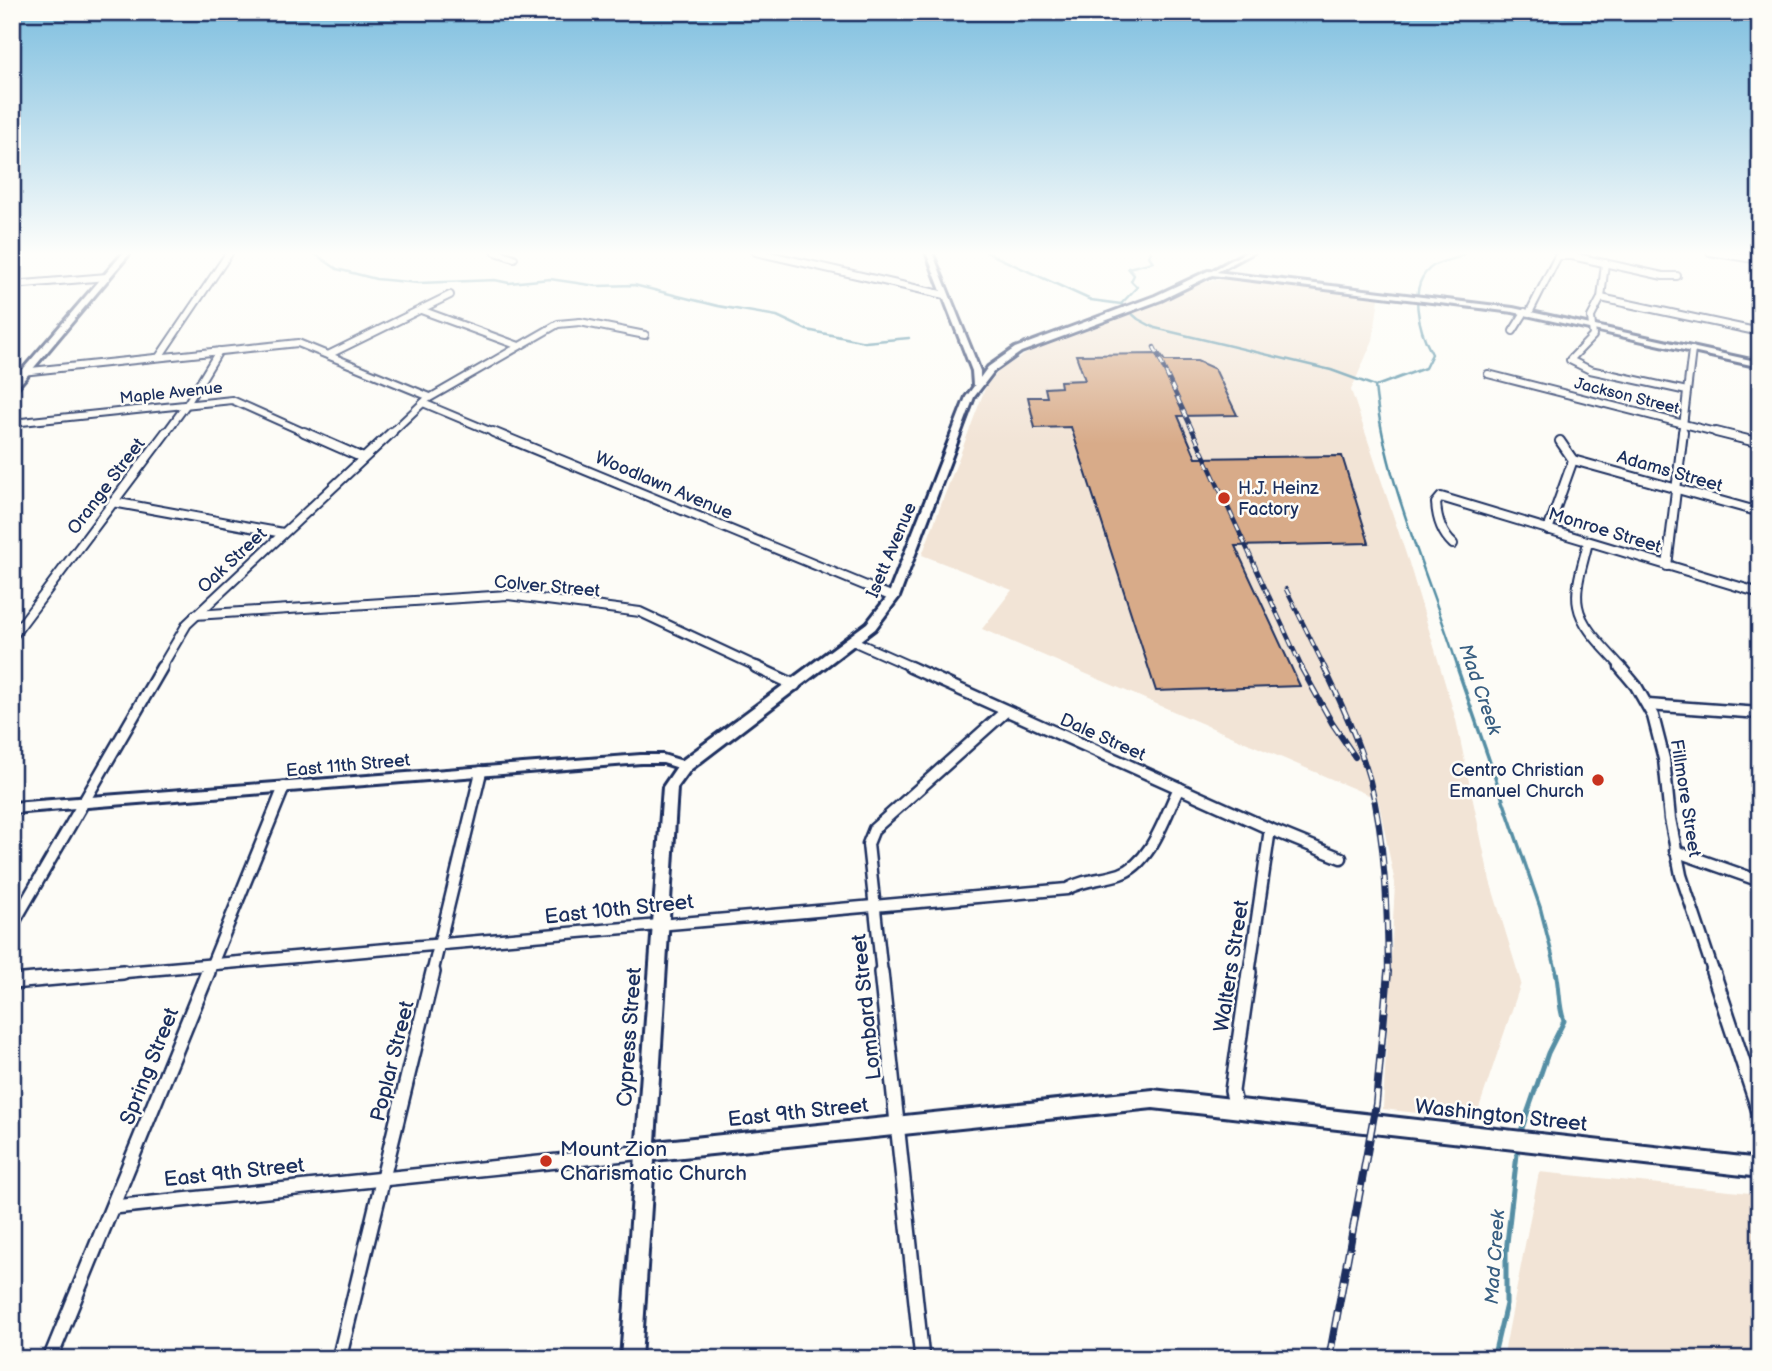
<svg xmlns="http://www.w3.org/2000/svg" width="1772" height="1371" font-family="'Balsamiq Sans',sans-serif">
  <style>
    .built { fill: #f2e4d6 }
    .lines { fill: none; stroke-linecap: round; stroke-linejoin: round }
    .stream-far2 { stroke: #558ea4; stroke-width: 2.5 }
    .stream-far1 { stroke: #558ea4; stroke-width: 3.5 }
    .stream { stroke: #558ea4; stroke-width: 5 }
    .building { fill: #d8ab89; stroke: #1b2f5e; stroke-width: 2 }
    .minor-far3-casing { stroke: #1b2f5e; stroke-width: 10 }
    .minor-far2-casing { stroke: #1b2f5e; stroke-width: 12 }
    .minor-far1-casing { stroke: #1b2f5e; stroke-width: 15 }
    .minor-casing { stroke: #1b2f5e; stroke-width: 18 }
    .tertiary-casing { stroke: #1b2f5e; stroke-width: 6 }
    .secondary-casing { stroke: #1b2f5e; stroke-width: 6 }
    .minor-far3 { stroke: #fdfcf7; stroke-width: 6 }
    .minor-far2 { stroke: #fdfcf7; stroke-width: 8 }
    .minor-far1 { stroke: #fdfcf7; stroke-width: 10 }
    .minor { stroke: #fdfcf7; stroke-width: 13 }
    .tertiary { fill: #fdfcf7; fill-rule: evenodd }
    .secondary { fill: #fdfcf7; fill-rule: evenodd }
    .rail-far2-casing { stroke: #1b2f5e; stroke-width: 4.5 }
    .rail-far1-casing { stroke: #1b2f5e; stroke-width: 6 }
    .rail-casing { stroke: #1b2f5e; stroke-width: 8 }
    .rail-far2 { stroke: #fdfcf7; stroke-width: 2.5; stroke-dasharray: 7; stroke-linecap: butt }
    .rail-far1 { stroke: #fdfcf7; stroke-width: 3.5; stroke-dasharray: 11; stroke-linecap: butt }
    .rail { stroke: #fdfcf7; stroke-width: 5; stroke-dasharray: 16; stroke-linecap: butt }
    .poi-dot { fill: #c8321e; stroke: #fdfcf7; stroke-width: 2.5 }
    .labels { text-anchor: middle; stroke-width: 5; stroke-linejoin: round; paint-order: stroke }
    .far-street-label { font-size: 16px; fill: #1b2f5e; stroke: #fdfcf7 }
    .street-label { font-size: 18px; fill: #1b2f5e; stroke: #fdfcf7 }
    .poi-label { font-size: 18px; fill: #1b2f5e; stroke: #fdfcf7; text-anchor: start }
    .water-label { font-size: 19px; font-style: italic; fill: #385e81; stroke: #fdfcf7 }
    .near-street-label { font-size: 21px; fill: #1b2f5e; stroke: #fdfcf7 }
    .near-poi-label { font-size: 21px; fill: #1b2f5e; stroke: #fdfcf7; text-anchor: start }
  </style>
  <rect width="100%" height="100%" fill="#fdfcf7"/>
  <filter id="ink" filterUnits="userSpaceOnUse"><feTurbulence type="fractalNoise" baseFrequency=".0143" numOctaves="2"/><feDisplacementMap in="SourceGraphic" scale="14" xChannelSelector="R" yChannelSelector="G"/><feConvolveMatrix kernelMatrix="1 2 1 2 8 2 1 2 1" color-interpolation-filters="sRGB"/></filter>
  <g filter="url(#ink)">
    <!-- built -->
    <g class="built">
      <polygon points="1223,279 1379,298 1373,340 1351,390 1409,563 1456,720 1490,881 1521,983 1475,1120 1383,1109 1395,883 1378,799 982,629 1012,590 922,555 986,386 1001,369 1041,345 1200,283"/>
      <polygon points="1539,1172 1760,1194 1760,1359 1503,1359"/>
    </g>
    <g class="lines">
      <!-- stream-far2 -->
      <g class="stream-far2">
        <polyline points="312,252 337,269 376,279 419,283 495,280 509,283 550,279 597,286 634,285 718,306 777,316 807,330 865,342 909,338"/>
        <polyline points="986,252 1091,300 1121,304 1138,319 1155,328 1331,370 1375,386"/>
        <polyline points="1121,304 1137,287 1131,281 1134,275 1128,268 1153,262 1149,256 1151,252"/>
        <path d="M1375 386C1385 484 1429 575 1458 668"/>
        <path d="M1376 386 1425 368 1432 354C1419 331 1406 284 1433 266 1441 261 1451 260 1459 257L1463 255 1461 252"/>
      </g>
      <!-- stream-far1 -->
      <polyline class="stream-far1" points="1457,667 1540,907 1557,974"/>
      <!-- stream -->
      <g class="stream">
        <path d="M1520 1134 1548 1053 1564 1021C1558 1005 1560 989 1556 972"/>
        <polyline points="1493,1359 1506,1304 1506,1252 1518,1145"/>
      </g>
    </g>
    <!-- building -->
    <polygon class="building" points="1160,354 1165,361 1197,361 1215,369 1237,415 1178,416 1196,458 1342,456 1369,543 1235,546 1300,686 1156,691 1071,427 1035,428 1028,397 1047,397 1045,388 1061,387 1060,381 1085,380 1076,355"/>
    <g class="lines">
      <!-- minor-far3 casing -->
      <g class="minor-far3-casing">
        <g id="minor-far3">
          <polyline points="496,252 514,258"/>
          <polyline points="756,252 945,295"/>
          <polyline points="1710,252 1760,260"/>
          <polyline points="1605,263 1601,298 1591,317 1593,336 1570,360 1590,370 1687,391"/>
          <polyline points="12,285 107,277"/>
          <polyline points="1601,298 1760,332"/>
          <polyline points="421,310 519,346"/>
          <polyline points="1529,313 1558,256 1572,256 1663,276 1677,276"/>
          <polyline points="1513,331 1525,312"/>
          <polyline points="328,355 450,295"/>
          <polyline points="159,357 230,252"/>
          <polyline points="12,373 298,343 430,397"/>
          <polyline points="1488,374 1723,434"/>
          <polyline points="423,403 497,434"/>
          <polyline points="12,423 232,400 308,434"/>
          <polyline points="165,434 187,404 219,351"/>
          <polyline points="390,434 426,400 558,324 580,322 645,335"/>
          <polyline points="1682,434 1692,350"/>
        </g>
      </g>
      <!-- minor-far2 casing -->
      <g class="minor-far2-casing">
        <g id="minor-far2">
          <polyline points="304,432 363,458"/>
          <polyline points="493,432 893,597"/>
          <polyline points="1716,432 1760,443"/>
          <polyline points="1573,460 1760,512"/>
          <polyline points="113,502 283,533"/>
          <polyline points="1548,530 1573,460 1560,441"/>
          <path d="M1588 542C1584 561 1574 587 1578 606 1582 629 1608 651 1622 668"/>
          <path d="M1453 544C1441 533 1437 519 1436 503L1441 497 1760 593"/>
          <polyline points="1667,566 1683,432"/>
          <polyline points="195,615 508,595 640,612 760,668"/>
          <polyline points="12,637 166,432"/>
          <polyline points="853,641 914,668"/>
          <polyline points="161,668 187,624 392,432"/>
        </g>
      </g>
      <!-- minor-far1 casing -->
      <g class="minor-far1-casing">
        <g id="minor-far1">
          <polyline points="756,667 795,685"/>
          <polyline points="910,667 1270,829 1341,858"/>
          <polyline points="1620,667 1636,686 1653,716 1664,759 1670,819 1681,875 1714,974"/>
          <polyline points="1648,705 1760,713"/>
          <polyline points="1675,851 1760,881"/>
          <polyline points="12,926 162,667"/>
          <path d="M103 974 1067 889C1084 879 1102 880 1120 874 1152 863 1165 815 1179 788"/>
          <polyline points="208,974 284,787"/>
          <polyline points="432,974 481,772"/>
          <polyline points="882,974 868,844 874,829 1006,711"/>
          <polyline points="1249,974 1270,829"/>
        </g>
      </g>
      <!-- minor casing -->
      <g class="minor-casing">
        <g id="minor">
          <polyline points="881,972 922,1359"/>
          <polyline points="1713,972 1760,1114"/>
          <polyline points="12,982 123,972"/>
          <polyline points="1236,1108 1232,1091 1249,972"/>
          <polyline points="114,1207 644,1152"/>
          <polyline points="50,1359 208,972"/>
          <polyline points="339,1359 433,972"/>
        </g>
      </g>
      <!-- tertiary casing -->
      <g class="tertiary-casing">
        <g id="tertiary">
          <polygon points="926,252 932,252 980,371 980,387 973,385 972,371"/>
          <polygon points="1246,252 1254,252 1213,274 1208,273"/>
          <polygon points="641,755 663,755 689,763 691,766 689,769 685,770 663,763 641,763 12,813 12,803"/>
        </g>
      </g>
      <!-- secondary casing -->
      <g class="secondary-casing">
        <g id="secondary">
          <polygon points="124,252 131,252 15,390 12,391 12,382"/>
          <polygon points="1208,271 1513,308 1760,362 1760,367 1513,312 1212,275 1161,300 1021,352 994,371 974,397 899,597 875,629 690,770 677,788 655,1142 1153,1090 1760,1159 1760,1177 1153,1108 654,1160 641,1359 621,1359 663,787 680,762 867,623 888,596 966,397 988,367 1015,348 1155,296"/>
        </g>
      </g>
      <!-- minor-far3 -->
      <use href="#minor-far3" class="minor-far3"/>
      <!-- minor-far2 -->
      <use href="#minor-far2" class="minor-far2"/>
      <!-- minor-far1 -->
      <use href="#minor-far1" class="minor-far1"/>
      <!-- minor -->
      <use href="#minor" class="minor"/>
      <!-- tertiary -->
      <use href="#tertiary" class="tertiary"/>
      <!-- secondary -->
      <use href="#secondary" class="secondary"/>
      <!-- rail-far2 casing -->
      <g class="rail-far2-casing">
        <g id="rail-far2">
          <polyline points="1154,347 1302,668"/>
          <polyline points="1286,589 1325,668"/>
        </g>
      </g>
      <!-- rail-far1 casing -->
      <g class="rail-far1-casing">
        <g id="rail-far1">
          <polyline points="1301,667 1332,723 1355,757"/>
          <path d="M1324 667C1342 704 1359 742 1370 781 1386 844 1387 910 1388 974"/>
        </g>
      </g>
      <!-- rail casing -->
      <g class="rail-casing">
        <polyline id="rail" points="1329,1359 1376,1104 1388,972"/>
      </g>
      <!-- rail-far2 -->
      <use href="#rail-far2" class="rail-far2"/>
      <!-- rail-far1 -->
      <use href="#rail-far1" class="rail-far1"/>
      <!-- rail -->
      <use href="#rail" class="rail"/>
    </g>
  </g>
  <!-- sky -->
  <linearGradient id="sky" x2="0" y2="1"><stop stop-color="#7dbedf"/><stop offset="0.57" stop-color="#fefefb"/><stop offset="1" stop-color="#fefefb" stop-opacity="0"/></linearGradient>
  <rect width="1772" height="444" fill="url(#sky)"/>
  <!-- markers -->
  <g class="poi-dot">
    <circle cx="1224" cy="498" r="7"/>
    <circle cx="1598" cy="780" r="7"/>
    <circle cx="546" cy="1161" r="7"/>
  </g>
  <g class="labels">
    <!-- far-street labels -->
    <g class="far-street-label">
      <text transform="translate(171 392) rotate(-6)" y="6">Maple Avenue</text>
      <text transform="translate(1627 395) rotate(14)" y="6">Jackson Street</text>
    </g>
    <!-- street labels -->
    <g class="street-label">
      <text transform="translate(1670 471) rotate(16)" y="6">Adams Street</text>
      <text transform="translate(664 485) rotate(23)" y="6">Woodlawn Avenue</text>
      <text transform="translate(106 486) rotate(-53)" y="6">Orange Street</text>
      <text transform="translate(1605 530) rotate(17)" y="6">Monroe Street</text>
      <text transform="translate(891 550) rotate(-67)" y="6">Isett Avenue</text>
      <text transform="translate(232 560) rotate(-43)" y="6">Oak Street</text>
      <text transform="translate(547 586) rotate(5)" y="6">Colver Street</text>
      <text transform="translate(1103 737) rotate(24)" y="6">Dale Street</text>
      <text transform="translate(348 765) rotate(-5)" y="6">East 11th Street</text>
      <text transform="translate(1686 798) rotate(81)" y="6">Fillmore Street</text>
    </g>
    <!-- poi labels -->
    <g class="poi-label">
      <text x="1238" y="494">H.J. Heinz<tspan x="1238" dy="21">Factory</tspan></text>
      <text x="1584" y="776" text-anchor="end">Centro Christian<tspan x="1584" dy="21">Emanuel Church</tspan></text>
    </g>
    <!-- water labels -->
    <g class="water-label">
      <text transform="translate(1481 689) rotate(71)" y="7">Mad Creek</text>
      <text transform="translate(1494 1257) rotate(-86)" y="7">Mad Creek</text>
    </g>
    <!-- near-street labels -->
    <g class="near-street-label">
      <text transform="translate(619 909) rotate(-6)" y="7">East 10th Street</text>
      <text transform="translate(1231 966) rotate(-81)" y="7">Walters Street</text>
      <text transform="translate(866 1007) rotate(-96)" y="7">Lombard Street</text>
      <text transform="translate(629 1037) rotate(-86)" y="7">Cypress Street</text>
      <text transform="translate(392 1061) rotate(-76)" y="7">Poplar Street</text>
      <text transform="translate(149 1066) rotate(-68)" y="7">Spring Street</text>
      <text transform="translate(798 1112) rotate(-6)" y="7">East 9th Street</text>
      <text transform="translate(1501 1115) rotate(6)" y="7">Washington Street</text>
      <text transform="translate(234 1172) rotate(-6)" y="7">East 9th Street</text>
    </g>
    <!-- near-poi labels -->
    <g class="near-poi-label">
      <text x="560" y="1156">Mount Zion<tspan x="560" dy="24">Charismatic Church</tspan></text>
    </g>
  </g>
  <!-- margin -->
  <rect width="1772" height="1371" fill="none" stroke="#fdfcf7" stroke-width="42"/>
  <rect x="21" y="21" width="1730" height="1329" fill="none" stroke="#1b2f5e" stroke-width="2.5" filter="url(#ink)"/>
</svg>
